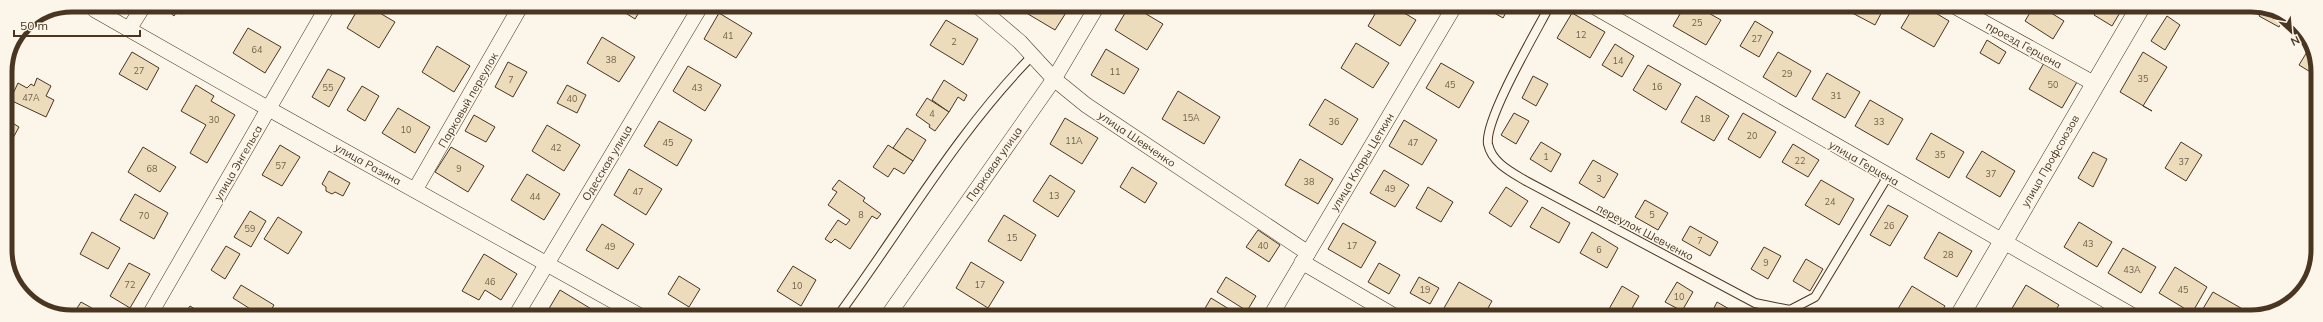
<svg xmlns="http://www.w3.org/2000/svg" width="2323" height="322" font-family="Mulish,sans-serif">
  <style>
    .building { fill: #ecdcbc; stroke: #4a3520 }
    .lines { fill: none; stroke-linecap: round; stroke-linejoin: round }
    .service-casing { stroke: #4a3520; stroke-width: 10 }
    .minor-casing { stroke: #4a3520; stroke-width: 16 }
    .tertiary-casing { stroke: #4a3520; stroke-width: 20 }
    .service { stroke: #fbf6e9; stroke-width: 8 }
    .minor { stroke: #fbf6e9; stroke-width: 15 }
    .tertiary { stroke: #fbf6e9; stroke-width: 19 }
    .labels { text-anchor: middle; stroke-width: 3; stroke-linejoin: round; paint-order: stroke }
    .number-label { font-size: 9px; fill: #725f47 }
    .street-label { font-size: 11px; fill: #4a3520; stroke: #fbf6e9 }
    .rim { fill: none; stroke: #4a3520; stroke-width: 5 }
  </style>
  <rect width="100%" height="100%" fill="#fbf6e9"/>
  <!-- building -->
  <g class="building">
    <polygon points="1839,6 1885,6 1875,25"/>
    <polygon points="1914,6 1924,6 1949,21 1934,47 1901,28"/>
    <polygon points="2034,6 2040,6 2064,21 2053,39 2025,21"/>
    <polygon points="2099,6 2124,6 2112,26 2094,15"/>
    <polygon points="1379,7 1394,7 1416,20 1400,46 1368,26"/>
    <polygon points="1484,7 1509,7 1503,18"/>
    <polygon points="1651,7 1666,7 1662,13"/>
    <polygon points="1684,7 1698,7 1721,20 1706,45 1673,26"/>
    <polygon points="1024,8 1069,8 1055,30 1023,11"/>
    <polygon points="1128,8 1136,8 1163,24 1147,50 1115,30"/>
    <polygon points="2264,8 2285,17 2279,27 2259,16"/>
    <polygon points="358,9 373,9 395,22 379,48 347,28"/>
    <polygon points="619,9 641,9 635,19"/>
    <polygon points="167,10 185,10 182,14 177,11 174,16"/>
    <polygon points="719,13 752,33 736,58 704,39"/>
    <polygon points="1572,13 1605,32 1590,58 1557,38"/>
    <polygon points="2167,16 2180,25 2165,50 2151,41"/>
    <polygon points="946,20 978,39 963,65 930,45"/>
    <polygon points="1755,21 1773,32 1759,57 1740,46"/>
    <polygon points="248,28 281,47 265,73 233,53"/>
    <polygon points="602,37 635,57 619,82 587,63"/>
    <polygon points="1987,40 2006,52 1999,64 1980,53"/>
    <polygon points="1356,43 1389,63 1373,88 1341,68"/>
    <polygon points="1615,44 1634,56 1622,77 1602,65"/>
    <polygon points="437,46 470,66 454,92 422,72"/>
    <polygon points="2310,47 2317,58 2317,76 2299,65"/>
    <polygon points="1106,49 1139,69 1124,94 1091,75"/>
    <polygon points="132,52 159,68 147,90 119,74"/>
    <polygon points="1778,52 1811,71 1796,97 1763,77"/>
    <polygon points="2143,52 2167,67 2143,106 2152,111 2120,92"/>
    <polygon points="508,62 527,72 513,97 495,87"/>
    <polygon points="1441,63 1474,82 1459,108 1426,88"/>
    <polygon points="2044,63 2077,82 2062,108 2029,89"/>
    <polygon points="1648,65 1681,84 1666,110 1633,90"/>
    <polygon points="688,66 721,85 705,111 673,91"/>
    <polygon points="328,69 345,78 329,107 312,97"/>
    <polygon points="1827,73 1860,92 1845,118 1812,99"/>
    <polygon points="1533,76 1548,84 1536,106 1522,98"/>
    <polygon points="37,78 51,86 46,96 54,100 46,117 10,100 18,83 27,88 31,84 34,86"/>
    <polygon points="944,80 967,95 964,101 958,97 949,112 932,100"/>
    <polygon points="196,85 214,96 211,101 235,115 207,163 190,153 206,125 181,111"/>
    <polygon points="567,85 586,95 577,113 557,103"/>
    <polygon points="362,86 379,96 365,121 347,110"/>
    <polygon points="1178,91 1220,117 1204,144 1162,119"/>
    <polygon points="1696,96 1729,116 1714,141 1681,122"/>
    <polygon points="927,98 949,112 935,131 929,127 930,125 916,115"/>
    <polygon points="1325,99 1358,119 1342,145 1309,125"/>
    <polygon points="1870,100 1903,119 1888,145 1855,126"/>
    <polygon points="398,108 430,127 415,153 382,133"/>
    <polygon points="1514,113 1529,121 1516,144 1501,135"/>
    <polygon points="1743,113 1776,132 1760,158 1728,139"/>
    <polygon points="474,115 495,127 486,142 465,131"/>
    <polygon points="1065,118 1098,138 1082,164 1050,144"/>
    <polygon points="6,119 19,127 6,151"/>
    <polygon points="1404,120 1437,140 1422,165 1389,146"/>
    <polygon points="659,121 692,140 677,166 644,146"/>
    <polygon points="547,125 580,145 564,171 532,151"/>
    <polygon points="907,128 926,140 913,161 893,148"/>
    <polygon points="1931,133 1964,152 1949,178 1916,159"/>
    <polygon points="1541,142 1561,154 1551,172 1530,159"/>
    <polygon points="2181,142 2202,155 2186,181 2165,168"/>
    <polygon points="1793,144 1819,160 1808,177 1782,162"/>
    <polygon points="280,145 300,157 282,186 262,175"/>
    <polygon points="888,145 913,161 904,174 894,168 888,177 873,167"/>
    <polygon points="143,147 176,167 160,192 128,172"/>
    <polygon points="451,147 484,166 468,192 435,172"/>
    <polygon points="1982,151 2015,171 2000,197 1966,177"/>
    <polygon points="2093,152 2107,159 2093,187 2078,178"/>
    <polygon points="1300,159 1333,179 1318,204 1285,185"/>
    <polygon points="1593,160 1618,174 1604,198 1579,183"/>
    <polygon points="1132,167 1157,183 1145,203 1120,187"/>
    <polygon points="629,169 662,189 646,215 614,195"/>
    <polygon points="1384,170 1409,185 1395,207 1370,193"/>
    <polygon points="329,171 350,183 343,196 335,192 332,194 326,191 326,187 322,184"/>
    <polygon points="527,174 560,194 544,220 511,200"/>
    <polygon points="1050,175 1075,191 1058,217 1033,201"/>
    <polygon points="839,180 865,198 863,201 881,214 877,219 872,216 850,249 835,239 831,243 825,239 838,220 846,225 850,220 828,205 837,192 832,189"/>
    <polygon points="1821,180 1854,199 1839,225 1805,205"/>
    <polygon points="1428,187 1453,202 1441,222 1416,208"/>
    <polygon points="1506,187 1528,201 1511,227 1489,213"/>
    <polygon points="135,194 168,213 154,239 120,220"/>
    <polygon points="1645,200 1668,213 1658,230 1635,217"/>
    <polygon points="1888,205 1908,216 1890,246 1870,235"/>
    <polygon points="1542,207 1570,223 1559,243 1530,227"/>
    <polygon points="250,211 266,221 251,247 234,237"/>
    <polygon points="1004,215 1036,235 1021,261 988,241"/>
    <polygon points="278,217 302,232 288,254 264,239"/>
    <polygon points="2079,222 2112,242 2097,267 2064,247"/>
    <polygon points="1343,223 1376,242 1361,268 1328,249"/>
    <polygon points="602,224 634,244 618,269 586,250"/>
    <polygon points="1690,226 1718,242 1710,256 1682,240"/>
    <polygon points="1258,230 1280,245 1269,262 1246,247"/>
    <polygon points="92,232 120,248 108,269 80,254"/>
    <polygon points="1592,232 1618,248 1607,268 1580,253"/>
    <polygon points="1939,232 1972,251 1957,277 1924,258"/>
    <polygon points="226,246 240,254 225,279 211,270"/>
    <polygon points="1764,247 1781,256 1768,279 1751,269"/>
    <polygon points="2123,248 2156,267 2141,293 2108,273"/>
    <polygon points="484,254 517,274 501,300 485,290 479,300 462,291"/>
    <polygon points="1806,259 1823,269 1810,291 1793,281"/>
    <polygon points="971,262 1004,282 988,308 956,288"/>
    <polygon points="129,263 150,274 130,308 110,296"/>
    <polygon points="1379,263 1400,275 1389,294 1368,282"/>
    <polygon points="793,266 816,280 801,306 777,291"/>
    <polygon points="2175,267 2207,287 2192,313 2159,293"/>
    <polygon points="679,276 700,289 689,307 668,294"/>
    <polygon points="1226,277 1256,296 1247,311 1217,292"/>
    <polygon points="1419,277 1439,288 1430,304 1410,293"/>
    <polygon points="1459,282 1492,301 1483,317 1460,317 1444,308"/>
    <polygon points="1677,282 1693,292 1682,311 1665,302"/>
    <polygon points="241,285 274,305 267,317 263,317 233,298"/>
    <polygon points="2026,285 2059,305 2051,317 2021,317 2011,310"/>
    <polygon points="1622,286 1639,296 1627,317 1622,317 1609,309"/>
    <polygon points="1912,286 1945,306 1938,317 1904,317 1896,312"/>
    <polygon points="560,290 593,310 589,317 544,317"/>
    <polygon points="2213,292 2246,311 2243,317 2198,317"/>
    <polygon points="1211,298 1242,317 1200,317"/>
    <polygon points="81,302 106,316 72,316"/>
    <polygon points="1717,302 1743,317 1712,317 1710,316"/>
    <polygon points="190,306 206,316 183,316"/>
  </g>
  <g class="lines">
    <!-- service casing -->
    <g class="service-casing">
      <g id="service">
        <path d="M1549 7C1536 32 1484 120 1488 144 1492 163 1511 172 1526 181L1755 303 1790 310 1815 297 1888 176"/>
        <path d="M837 317C902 229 956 133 1033 55"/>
      </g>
    </g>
    <!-- minor casing -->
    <g class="minor-casing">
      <g id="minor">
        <polyline points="1954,6 2095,84"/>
        <polyline points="1595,7 2135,317"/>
        <polyline points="980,8 1020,42 1054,79 1086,105 1308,253"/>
        <polyline points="95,10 269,109 642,317"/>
        <polyline points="129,29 141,10"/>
        <polyline points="415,190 519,9"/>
        <polyline points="1302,262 1396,317"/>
        <polyline points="149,316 326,9"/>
        <polyline points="515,317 699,9"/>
        <polyline points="887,317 1054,79 1096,8"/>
        <polyline points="1270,317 1454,7"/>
      </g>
    </g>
    <!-- tertiary casing -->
    <g class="tertiary-casing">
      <polyline id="tertiary" points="1959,317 2141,6"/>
    </g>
    <!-- service -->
    <use href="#service" class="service"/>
    <!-- minor -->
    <use href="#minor" class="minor"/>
    <!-- tertiary -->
    <use href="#tertiary" class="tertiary"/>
  </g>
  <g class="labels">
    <!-- number labels -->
    <g class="number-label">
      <text x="1697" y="26">25</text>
      <text x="1581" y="38">12</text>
      <text x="728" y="39">41</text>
      <text x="1757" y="42">27</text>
      <text x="954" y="45">2</text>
      <text x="257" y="53">64</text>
      <text x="611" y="63">38</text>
      <text x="1618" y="64">14</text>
      <text x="139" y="74">27</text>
      <text x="1115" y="75">11</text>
      <text x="1787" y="77">29</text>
      <text x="2143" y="82">35</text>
      <text x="511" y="83">7</text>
      <text x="1450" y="88">45</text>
      <text x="2053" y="88">50</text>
      <text x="1657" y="90">16</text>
      <text x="328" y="91">55</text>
      <text x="697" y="91">43</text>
      <text x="1836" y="99">31</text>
      <text x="31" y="101">47А</text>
      <text x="572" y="102">40</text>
      <text x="932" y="117">4</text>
      <text x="1191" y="121">15А</text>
      <text x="1705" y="122">18</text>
      <text x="214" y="123">30</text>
      <text x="1334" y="125">36</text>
      <text x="1879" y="125">33</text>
      <text x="406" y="133">10</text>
      <text x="1752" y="139">20</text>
      <text x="1074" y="144">11А</text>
      <text x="668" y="146">45</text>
      <text x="1413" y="146">47</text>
      <text x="556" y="151">42</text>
      <text x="1940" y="158">35</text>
      <text x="1546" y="160">1</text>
      <text x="1800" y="164">22</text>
      <text x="2184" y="165">37</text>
      <text x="281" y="169">57</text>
      <text x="152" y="172">68</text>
      <text x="459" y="172">9</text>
      <text x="1991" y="177">37</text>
      <text x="1599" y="182">3</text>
      <text x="1309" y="185">38</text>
      <text x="1390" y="192">49</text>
      <text x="638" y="195">47</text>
      <text x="1054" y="199">13</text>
      <text x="535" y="200">44</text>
      <text x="1830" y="205">24</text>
      <text x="861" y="218">8</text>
      <text x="1652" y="218">5</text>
      <text x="144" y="219">70</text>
      <text x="1889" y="229">26</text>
      <text x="250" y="232">59</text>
      <text x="1012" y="241">15</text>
      <text x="1700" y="244">7</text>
      <text x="2088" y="247">43</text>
      <text x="1263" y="249">40</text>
      <text x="1352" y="249">17</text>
      <text x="610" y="250">49</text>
      <text x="1599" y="253">6</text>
      <text x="1948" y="258">28</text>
      <text x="1766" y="266">9</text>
      <text x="2132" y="273">43А</text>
      <text x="490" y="285">46</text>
      <text x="130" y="288">72</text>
      <text x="980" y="288">17</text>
      <text x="797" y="289">10</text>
      <text x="1425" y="293">19</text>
      <text x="2183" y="293">45</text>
      <text x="1679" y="300">10</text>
    </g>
    <!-- street labels -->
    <g class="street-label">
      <text transform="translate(2024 45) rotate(29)" y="4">проезд Герцена</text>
      <text transform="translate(468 100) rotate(-60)" y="4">Парковый переулок</text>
      <text transform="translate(1137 139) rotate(34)" y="4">улица Шевченко</text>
      <text transform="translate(2050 161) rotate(-60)" y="4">улица Профсоюзов</text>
      <text transform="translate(1362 162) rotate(-59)" y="4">улица Клары Цеткин</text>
      <text transform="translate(238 163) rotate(-60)" y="4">улица Энгельса</text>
      <text transform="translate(607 163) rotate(-59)" y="4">Одесская улица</text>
      <text transform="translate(1864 163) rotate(30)" y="4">улица Герцена</text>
      <text transform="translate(368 164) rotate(29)" y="4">улица Разина</text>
      <text transform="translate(994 164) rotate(-55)" y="4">Парковая улица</text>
      <text transform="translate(1645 232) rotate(28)" y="4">переулок Шевченко</text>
    </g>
  </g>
  <!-- crop -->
  <path d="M0 0H2323V322H0ZM72 12H2251A60 60 0 0 1 2311 72V250A60 60 0 0 1 2251 310H72A60 60 0 0 1 12 250V72A60 60 0 0 1 72 12Z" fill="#fbf6e9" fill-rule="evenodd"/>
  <path class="rim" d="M72 12H2251A60 60 0 0 1 2311 72V250A60 60 0 0 1 2251 310H72A60 60 0 0 1 12 250V72A60 60 0 0 1 72 12Z"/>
  <!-- north arrow -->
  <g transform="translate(2291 32) rotate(154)" stroke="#fbf6e9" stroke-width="3" paint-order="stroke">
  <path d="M0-3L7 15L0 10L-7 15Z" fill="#4a3520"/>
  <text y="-6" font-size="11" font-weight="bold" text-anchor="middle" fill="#4a3520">N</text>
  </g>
  <!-- scale -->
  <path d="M14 30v6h126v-6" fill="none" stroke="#4a3520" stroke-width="2"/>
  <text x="20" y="30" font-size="12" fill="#4a3520" stroke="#fbf6e9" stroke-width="3" paint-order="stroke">50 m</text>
</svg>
